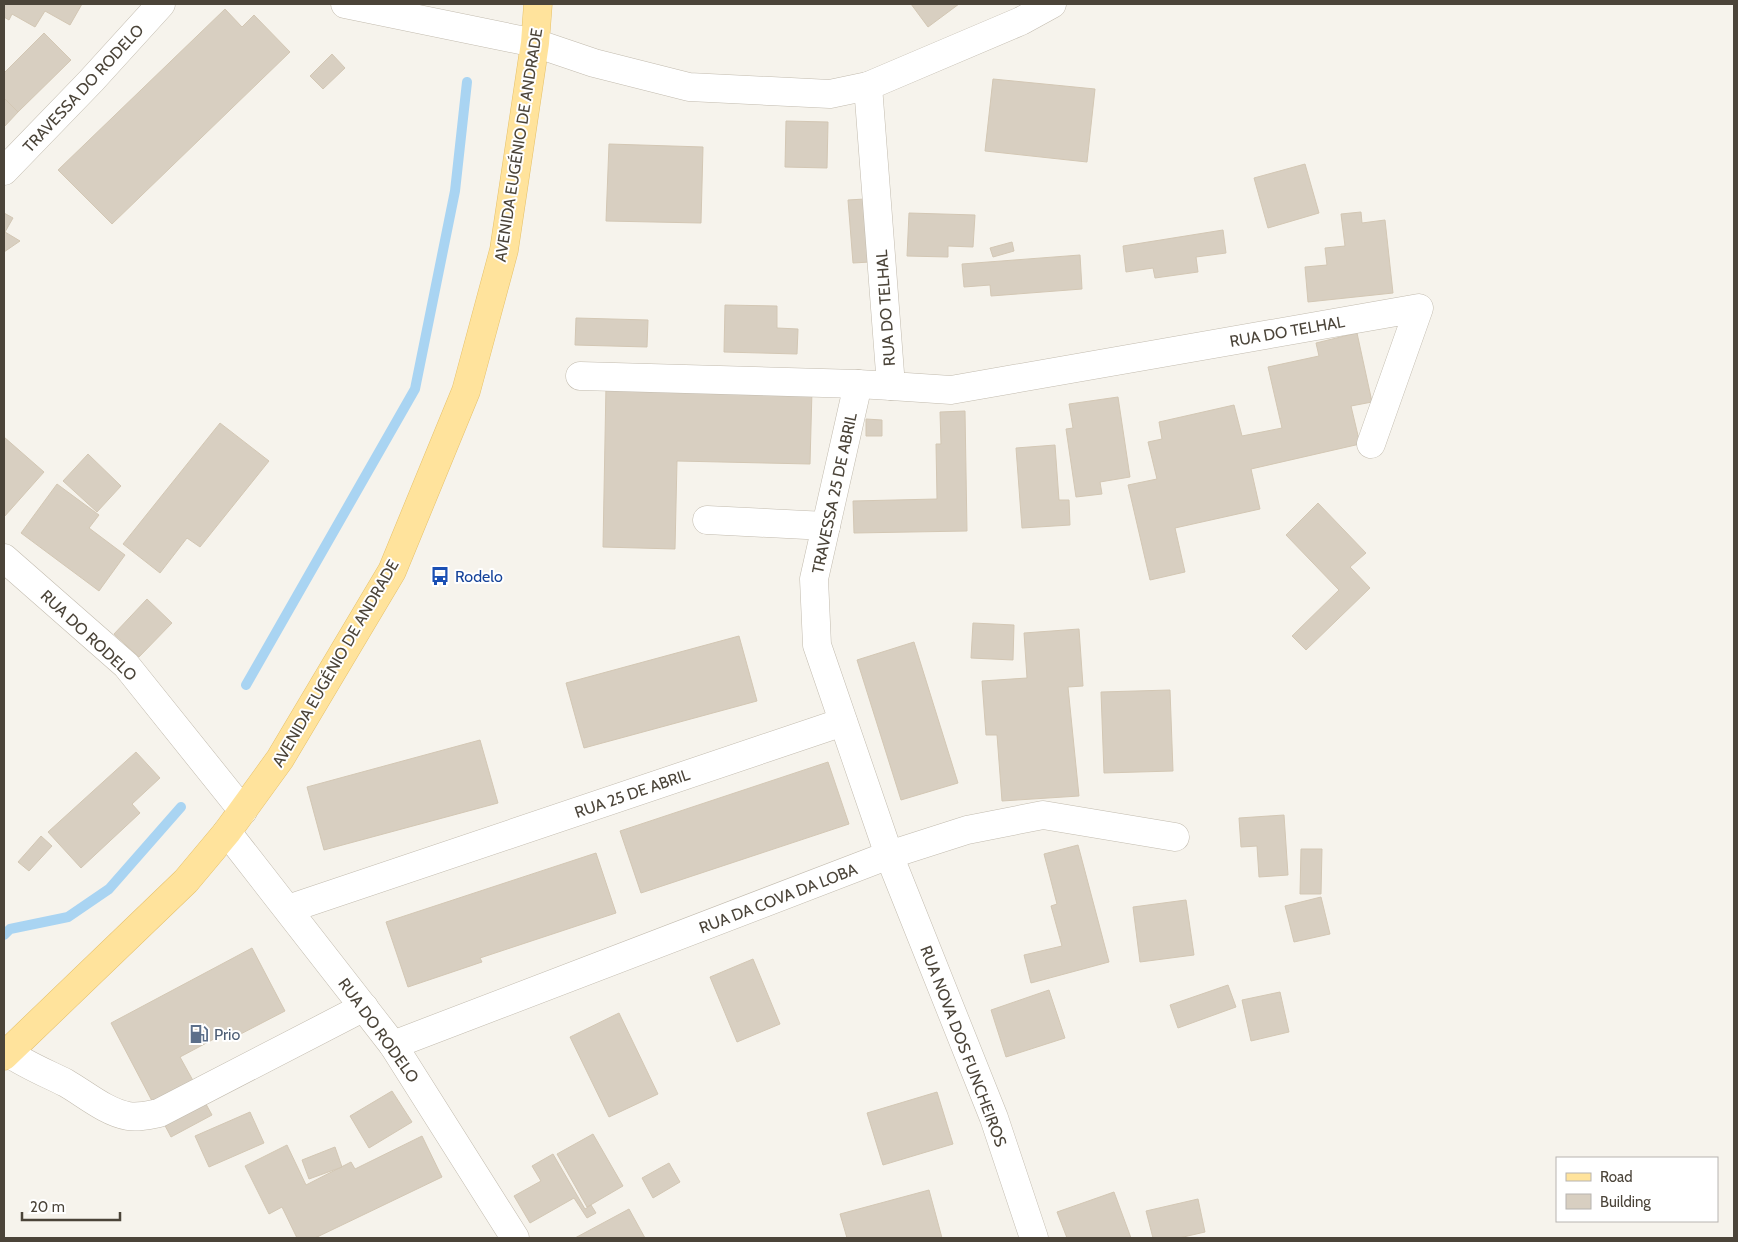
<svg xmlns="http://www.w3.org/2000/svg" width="1738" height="1242" font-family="Cabin,sans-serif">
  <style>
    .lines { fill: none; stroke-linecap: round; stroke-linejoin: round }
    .stream { stroke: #a9d4f2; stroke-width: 10 }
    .building { fill: #d8cfc1; stroke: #d3c7b4 }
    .minor-casing { stroke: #c2bbae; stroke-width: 29 }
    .major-casing { stroke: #e6c16a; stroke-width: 29 }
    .minor { stroke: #fff; stroke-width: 28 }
    .major { stroke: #ffe39c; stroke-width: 28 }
    .labels { text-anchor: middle; stroke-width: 4; stroke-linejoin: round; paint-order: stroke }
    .street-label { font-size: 16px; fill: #4b4439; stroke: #fff }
    .transit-label { font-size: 16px; fill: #164399; stroke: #fff; text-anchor: start }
    .service-label { font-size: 16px; fill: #4e5e75; stroke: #fff; text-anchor: start }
  </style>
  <rect width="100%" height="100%" fill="#f6f3ec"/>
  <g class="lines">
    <!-- stream -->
    <g class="stream">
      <polyline points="246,685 415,389 455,191 467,82"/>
      <polyline points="4,935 10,929 68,917 109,889 181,807"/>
    </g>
  </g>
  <!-- building -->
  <g class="building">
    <polygon points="4,4 82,4 70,25 45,11 35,27 12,14 9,20 4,17"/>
    <polygon points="911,4 959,4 928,27"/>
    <polygon points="225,9 242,27 254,15 290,52 112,224 58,170"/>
    <polygon points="44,33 71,60 18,112 4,98 4,73"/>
    <polygon points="332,54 345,68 323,89 310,76"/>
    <polygon points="993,79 1095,89 1087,162 985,151"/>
    <polygon points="4,98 18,112 4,127"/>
    <polygon points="786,121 828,122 827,168 785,167"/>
    <polygon points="609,144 703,147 701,223 606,221"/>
    <polygon points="1305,164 1319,213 1268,228 1254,178"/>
    <polygon points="865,199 870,262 853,263 848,200"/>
    <polygon points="1361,212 1362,223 1385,220 1393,293 1308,302 1305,267 1327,265 1325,248 1345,246 1341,214"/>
    <polygon points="4,213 13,218 5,232 20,241 4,252"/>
    <polygon points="909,213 975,215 973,247 948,246 948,257 907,256"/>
    <polygon points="1223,230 1226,253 1196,257 1198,272 1155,278 1153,268 1126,272 1123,246"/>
    <polygon points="1012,242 1014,251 993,257 990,248"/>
    <polygon points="1080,255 1082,289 991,296 990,285 964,287 962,264"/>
    <polygon points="725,305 777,306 777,328 798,329 797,354 724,352"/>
    <polygon points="576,318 648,320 647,347 575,345"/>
    <polygon points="1357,333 1372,402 1351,406 1360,444 1251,469 1260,509 1175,528 1185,572 1150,580 1128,485 1157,479 1148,442 1162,439 1159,422 1234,405 1242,436 1282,428 1268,367 1319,356 1316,343"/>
    <polygon points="606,385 812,390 810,464 677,461 675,549 603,547"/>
    <polygon points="1118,397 1130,477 1100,482 1102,494 1076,497 1066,429 1073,428 1069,404"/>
    <polygon points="965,411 967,531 854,533 853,501 937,499 936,444 941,444 940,412"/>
    <polygon points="866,419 882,420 882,436 866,436"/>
    <polygon points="220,423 269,461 200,547 187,538 160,573 123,544"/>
    <polygon points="4,437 44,472 4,517"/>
    <polygon points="1055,445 1059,500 1069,500 1070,525 1022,528 1016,448"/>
    <polygon points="88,454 121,486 97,512 63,481"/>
    <polygon points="57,484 99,515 89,528 125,555 99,591 21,533"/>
    <polygon points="1318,503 1366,553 1350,567 1370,588 1306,650 1292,636 1339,590 1286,535"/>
    <polygon points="147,599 172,623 139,657 114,634"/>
    <polygon points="973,623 1014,625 1013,660 971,658"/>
    <polygon points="1079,629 1083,686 1068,687 1079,796 1002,801 997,735 986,735 982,681 1027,678 1024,633"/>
    <polygon points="739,636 757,701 584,748 566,683"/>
    <polygon points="914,642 958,783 901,800 857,660"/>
    <polygon points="1170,690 1173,771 1104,773 1101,692"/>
    <polygon points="480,740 498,803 324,850 307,787"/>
    <polygon points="136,752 160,778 132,804 140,813 81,868 48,832"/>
    <polygon points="828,762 849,824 641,893 620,831"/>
    <polygon points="1284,815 1288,875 1259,877 1257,846 1241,847 1239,818"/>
    <polygon points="41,836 52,846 29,871 18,862"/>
    <polygon points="1078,845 1109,962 1031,983 1024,955 1062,946 1051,906 1057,904 1044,854"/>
    <polygon points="1301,849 1322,849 1321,894 1300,894"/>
    <polygon points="596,853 616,913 480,958 482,962 408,987 386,922"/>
    <polygon points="1321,897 1330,934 1294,942 1285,906"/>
    <polygon points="1186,900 1194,955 1140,962 1133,907"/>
    <polygon points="252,948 285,1011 231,1039 227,1032 180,1057 212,1115 171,1137 111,1023"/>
    <polygon points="753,959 780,1024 737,1042 710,977"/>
    <polygon points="1228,985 1236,1007 1178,1028 1170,1005"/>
    <polygon points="1049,990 1065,1038 1006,1057 991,1010"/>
    <polygon points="1280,992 1289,1032 1251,1041 1242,1000"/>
    <polygon points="619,1013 658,1094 609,1117 570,1037"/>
    <polygon points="392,1091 412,1122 369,1148 350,1116"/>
    <polygon points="937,1092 953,1144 883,1165 867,1113"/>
    <polygon points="250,1112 264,1143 209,1167 195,1136"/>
    <polygon points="593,1134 623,1186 587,1207 557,1154"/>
    <polygon points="422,1136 442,1177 315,1238 297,1238 282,1207 269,1214 245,1166 287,1145 306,1185 351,1162 355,1169"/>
    <polygon points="335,1147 342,1167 309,1179 302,1160"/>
    <polygon points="553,1154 585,1209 591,1205 596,1213 587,1218 574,1198 530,1223 514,1196 541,1181 532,1166"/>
    <polygon points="669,1163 680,1182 653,1198 642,1178"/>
    <polygon points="929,1190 942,1238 847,1238 840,1214"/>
    <polygon points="1114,1192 1131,1238 1067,1238 1057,1212"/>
    <polygon points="1198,1199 1205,1232 1179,1238 1153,1238 1146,1211"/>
    <polygon points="629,1209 645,1238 575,1238"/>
  </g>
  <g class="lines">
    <!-- minor casing -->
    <g class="minor-casing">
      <g id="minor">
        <polyline points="345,4 535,43 594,63 689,87 830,94 868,86 891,386 951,390 1419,308 1371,444"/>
        <polyline points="868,86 1021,21 1052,4"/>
        <polyline points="4,171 91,81 161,4"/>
        <polyline points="580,376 858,384"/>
        <polyline points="891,386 858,384 814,579 817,645 889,855 994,1118 1034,1238"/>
        <polyline points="707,520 826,526"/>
        <polyline points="4,558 126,665 243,811"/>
        <polyline points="227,832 393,1045 515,1238"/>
        <polyline points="288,909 843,722"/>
        <polyline points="393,1045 889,855 967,830 1043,815 1175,837"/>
        <path d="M7 1052C26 1065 46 1073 66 1083 85 1094 106 1112 128 1116 139 1118 149 1115 159 1113L364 1007"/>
      </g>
    </g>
    <!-- major casing -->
    <g class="major-casing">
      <polyline id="major" points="4,1056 186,881 227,832 280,759 392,571 466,391 504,250 535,43 538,4"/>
    </g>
    <!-- minor -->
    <use href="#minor" class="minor"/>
    <!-- major -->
    <use href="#major" class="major"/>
  </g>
  <!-- icons -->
  <defs>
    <g id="bus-bare" transform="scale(1.5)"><path d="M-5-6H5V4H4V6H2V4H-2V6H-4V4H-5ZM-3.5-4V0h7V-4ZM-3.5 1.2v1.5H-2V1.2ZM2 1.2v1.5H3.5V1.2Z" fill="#1a4fb4" stroke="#fff" stroke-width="2.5" paint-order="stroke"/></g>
    <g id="fuel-bare" transform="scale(1.5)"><path d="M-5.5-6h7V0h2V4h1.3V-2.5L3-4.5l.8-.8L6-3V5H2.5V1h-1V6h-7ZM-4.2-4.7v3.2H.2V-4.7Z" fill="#5c6f8a" stroke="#fff" stroke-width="2.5" paint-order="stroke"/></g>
  </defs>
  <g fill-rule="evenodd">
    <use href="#bus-bare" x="440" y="576"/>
    <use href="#fuel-bare" x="199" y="1034"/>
  </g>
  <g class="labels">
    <!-- street labels -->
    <g class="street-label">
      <text transform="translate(83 88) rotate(-47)" y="6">TRAVESSA DO RODELO</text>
      <text transform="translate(518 145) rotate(-81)" y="6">AVENIDA EUGÉNIO DE ANDRADE</text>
      <text transform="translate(885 308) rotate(-94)" y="6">RUA DO TELHAL</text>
      <text transform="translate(1287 331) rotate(-10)" y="6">RUA DO TELHAL</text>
      <text transform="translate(834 493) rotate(-78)" y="6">TRAVESSA 25 DE ABRIL</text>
      <text transform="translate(89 635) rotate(43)" y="6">RUA DO RODELO</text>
      <text transform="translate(335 663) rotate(-60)" y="6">AVENIDA EUGÉNIO DE ANDRADE</text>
      <text transform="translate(632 793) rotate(-19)" y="6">RUA 25 DE ABRIL</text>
      <text transform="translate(778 898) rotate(-21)" y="6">RUA DA COVA DA LOBA</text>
      <text transform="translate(379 1030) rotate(54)" y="6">RUA DO RODELO</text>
      <text transform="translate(964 1046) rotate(69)" y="6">RUA NOVA DOS FUNCHEIROS</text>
    </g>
    <!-- transit labels -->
    <g class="transit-label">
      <text x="455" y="582">Rodelo</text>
    </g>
    <!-- service labels -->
    <g class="service-label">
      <text x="214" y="1040">Prio</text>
    </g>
  </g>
  <!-- border -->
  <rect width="1738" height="1242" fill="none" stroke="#4b4439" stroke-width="10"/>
  <!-- legend -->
  <rect x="1556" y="1157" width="162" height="65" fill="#ffffff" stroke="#b7b4b0"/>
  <rect x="1566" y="1173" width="25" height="8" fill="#ffe39c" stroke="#b7b4b0"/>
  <text x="1600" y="1182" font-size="15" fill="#4b4439">Road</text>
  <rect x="1566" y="1194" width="25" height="15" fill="#d8cfc1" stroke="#b7b4b0"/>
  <text x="1600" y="1207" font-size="15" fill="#4b4439">Building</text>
  <!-- scale -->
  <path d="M22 1212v8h98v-8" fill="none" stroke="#4b4439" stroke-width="2.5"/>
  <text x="30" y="1212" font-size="15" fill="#4b4439" stroke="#ffffff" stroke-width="4" paint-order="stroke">20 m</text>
</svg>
